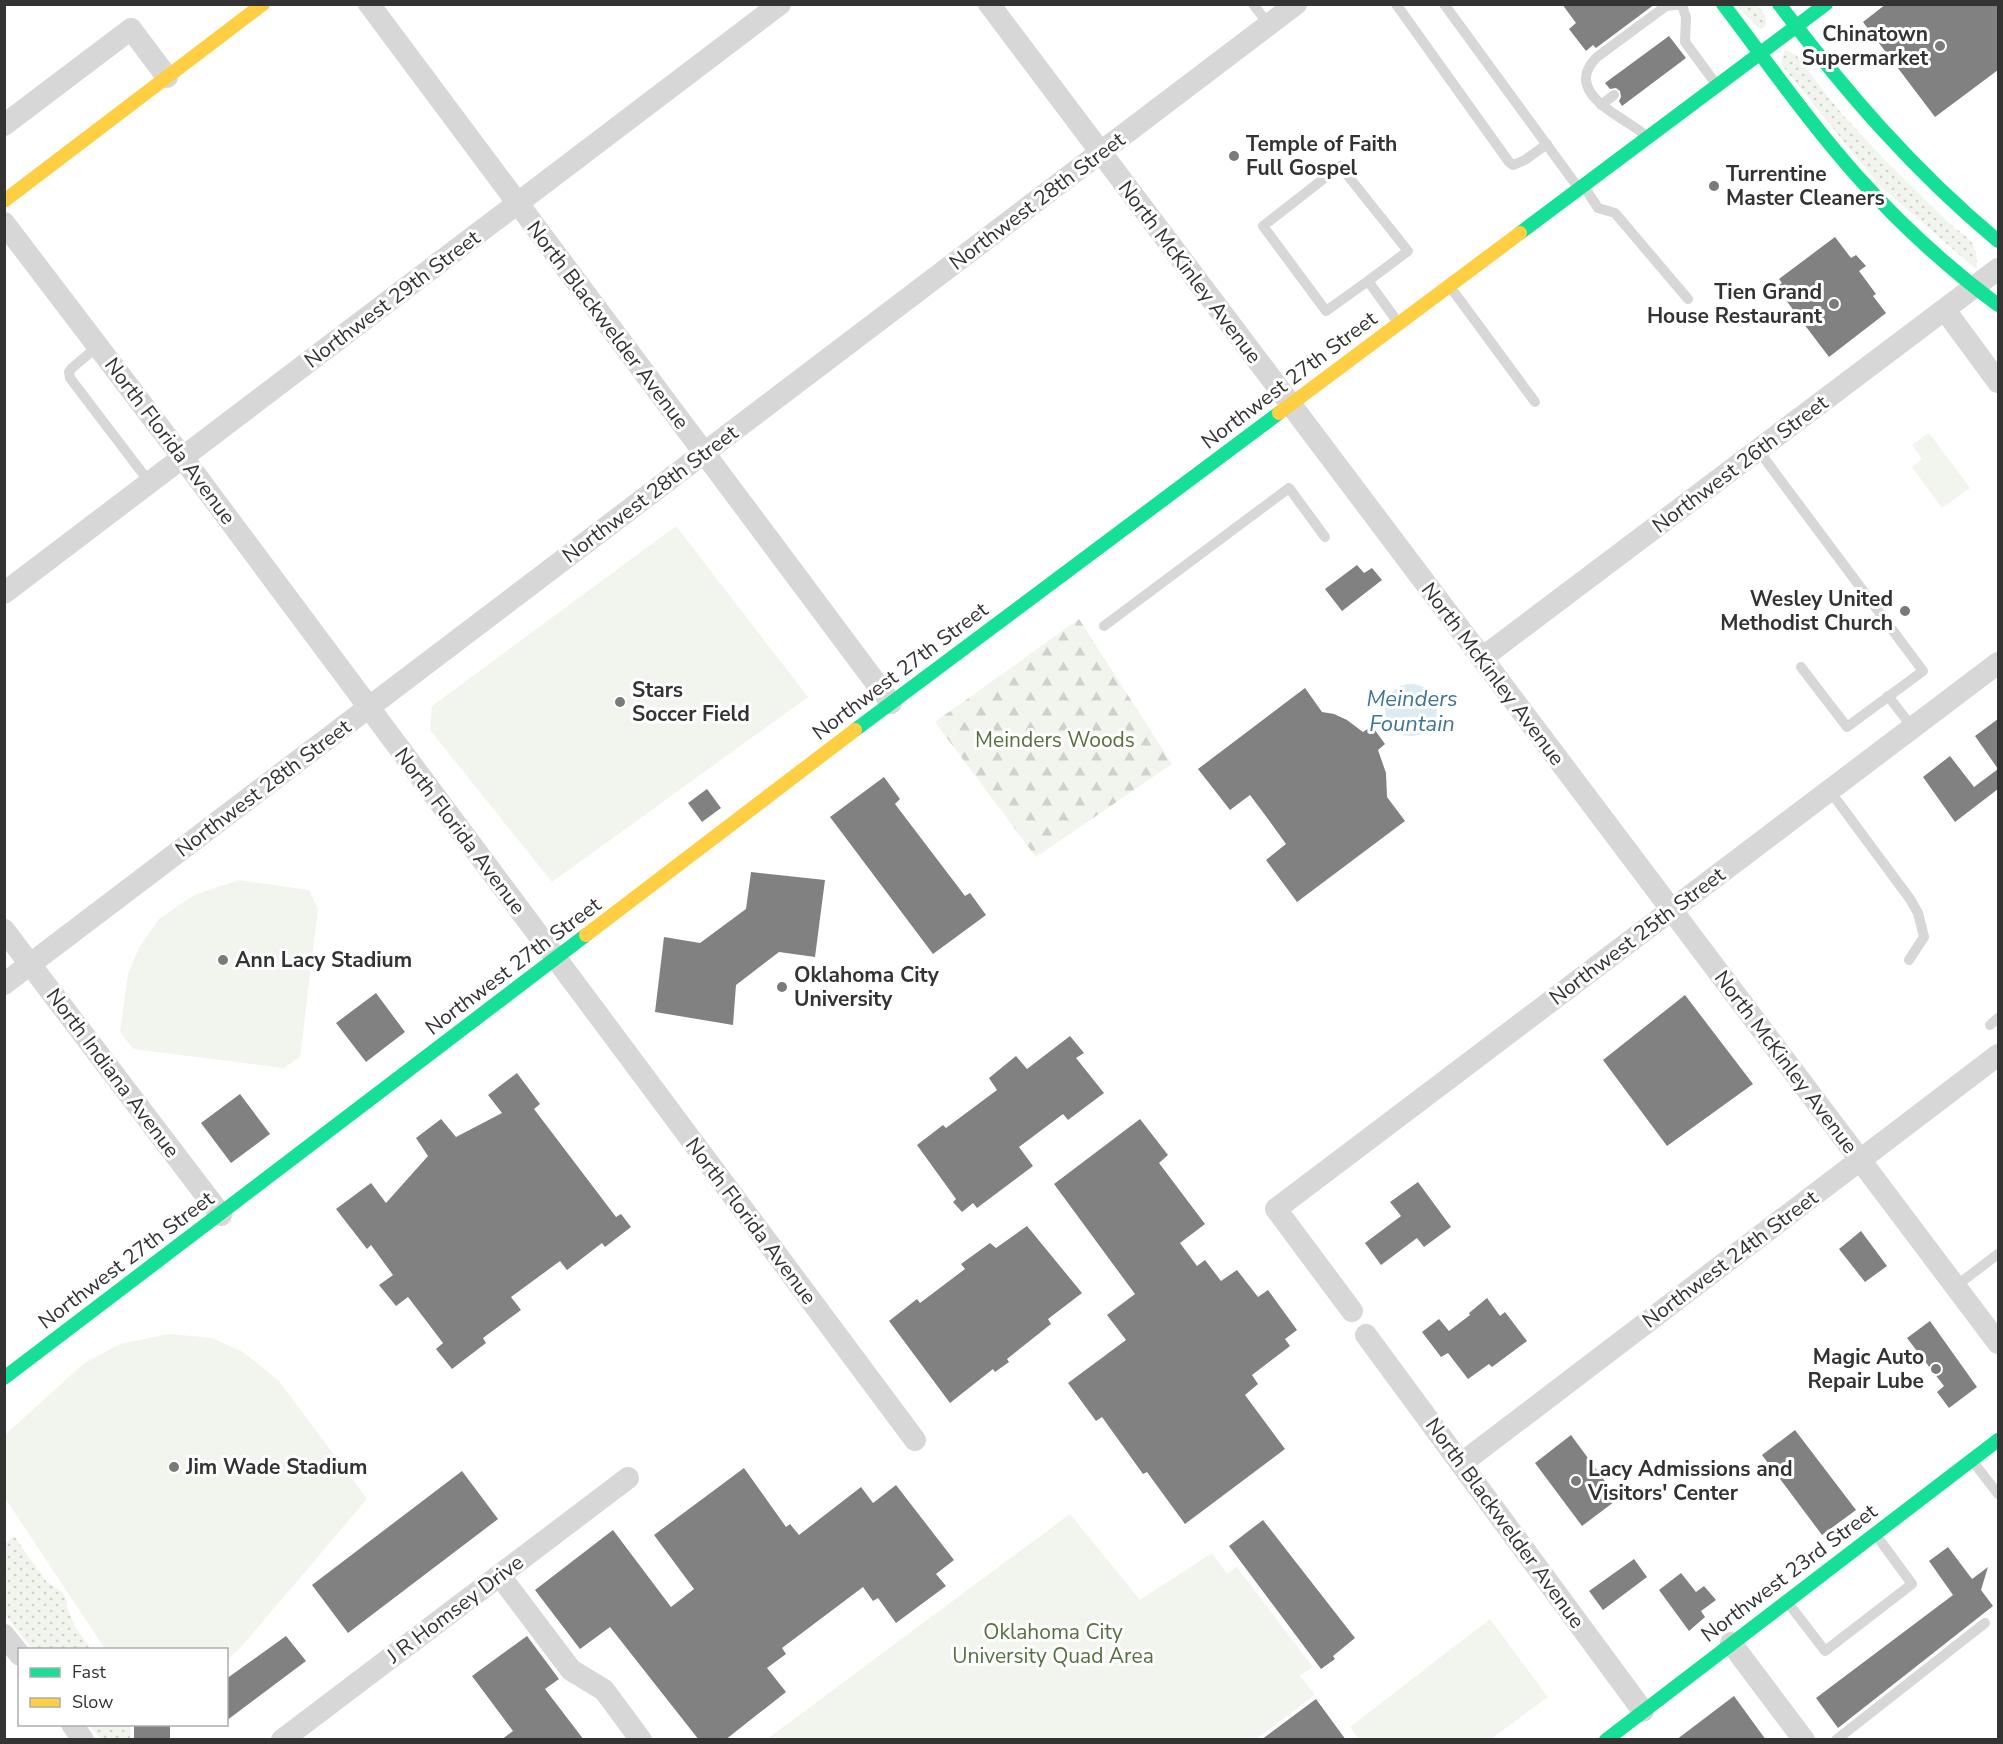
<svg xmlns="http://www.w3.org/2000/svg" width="2003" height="1744" font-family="'Nunito Sans',sans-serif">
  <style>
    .grass { fill: url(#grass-dots) }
    .forest { fill: url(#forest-firs) }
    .green { fill: #f1f5ed }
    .water { fill: #ddebf3 }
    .building { fill: #818181 }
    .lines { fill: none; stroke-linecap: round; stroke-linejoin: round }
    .lane { stroke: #d7d7d7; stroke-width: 10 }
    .street { stroke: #d7d7d7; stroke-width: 22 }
    .fast { stroke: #16e098; stroke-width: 14 }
    .slow { stroke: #ffcf43; stroke-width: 14 }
    .poi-dot { fill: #7a7a7a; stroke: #fff; stroke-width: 2 }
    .labels { text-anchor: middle; stroke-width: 6; stroke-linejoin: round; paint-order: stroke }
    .poi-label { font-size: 21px; font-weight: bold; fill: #333; stroke: #fff; text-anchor: start }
    .street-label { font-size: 21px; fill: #333; stroke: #fff }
    .park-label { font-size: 21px; fill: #56703f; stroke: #fff }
    .water-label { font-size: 22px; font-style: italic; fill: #3f7597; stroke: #fff }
  </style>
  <defs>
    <pattern id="grass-dots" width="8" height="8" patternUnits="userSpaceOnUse" patternTransform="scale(1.5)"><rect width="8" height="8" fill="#f1f5ed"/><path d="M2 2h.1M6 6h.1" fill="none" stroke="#cfd2cc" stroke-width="1.8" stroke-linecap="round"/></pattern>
    <pattern id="forest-firs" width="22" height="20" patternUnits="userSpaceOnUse" patternTransform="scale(1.5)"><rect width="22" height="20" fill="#f1f5ed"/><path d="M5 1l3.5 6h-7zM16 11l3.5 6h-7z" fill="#cfd2cc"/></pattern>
  </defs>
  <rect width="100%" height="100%" fill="#fff"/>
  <!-- grass -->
  <g class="grass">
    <path d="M1735 5H1757C1762 11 1769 18 1765 27L1760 29Z"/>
    <polygon points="1784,51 1788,51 1796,55 1841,113 1884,159 1948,222 1971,241 1976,252 1977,270 1878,184 1781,64"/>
    <polygon points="14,1536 46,1581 62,1592 67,1601 67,1607 76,1628 91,1649 32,1649 5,1614 5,1543"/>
    <polygon points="89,1725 131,1725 130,1739 101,1739"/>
  </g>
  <!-- forest -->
  <polygon class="forest" points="1079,619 1172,764 1036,857 935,722"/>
  <!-- green -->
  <g class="green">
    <polygon points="1929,433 1970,488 1942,508 1912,467 1922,459 1912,445"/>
    <polygon points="676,526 808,697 552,882 430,730 432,706"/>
    <polygon points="239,880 309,890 318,909 300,1057 284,1068 133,1049 120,1032 128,974 140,946 159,919 194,895"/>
    <polygon points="169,1334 212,1338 243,1352 279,1381 367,1499 241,1647 227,1660 226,1650 105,1649 5,1498 5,1435 83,1364 120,1344"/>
    <polygon points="1070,1514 1140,1600 1212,1553 1227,1574 1237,1567 1313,1667 1300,1676 1315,1695 1256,1739 767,1739"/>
    <polygon points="1490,1619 1548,1697 1491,1739 1359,1739 1350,1727"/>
  </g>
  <!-- water -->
  <circle class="water" cx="1411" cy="710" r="26"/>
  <!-- building -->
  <g class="building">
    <polygon points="1562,4 1655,4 1596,48 1593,45 1586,51 1569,29 1576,23"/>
    <polygon points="1886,4 1998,4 1998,70 1935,117 1863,22"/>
    <polygon points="1669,36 1686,58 1622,106 1619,101 1621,97 1620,91 1616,88 1610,89 1605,83"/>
    <polygon points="1835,237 1851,258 1856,255 1866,266 1859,271 1876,294 1873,296 1886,313 1829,357 1776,287 1782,283 1779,279"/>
    <polygon points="1357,565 1364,573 1372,568 1382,580 1342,611 1325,589"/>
    <polygon points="1305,688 1322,712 1334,714 1347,720 1363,732 1372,726 1385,744 1378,750 1386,773 1387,797 1405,821 1297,902 1266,860 1286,844 1268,819 1250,795 1230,810 1198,769"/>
    <polygon points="1998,719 1998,789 1955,822 1923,777 1950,756 1974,787 1998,769 1975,736"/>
    <polygon points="884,777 900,799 895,804 965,896 970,893 986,915 933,954 830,817"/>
    <polygon points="707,789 721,808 702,822 688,803"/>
    <polygon points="751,872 825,880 815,957 779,952 736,985 733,1025 655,1012 664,937 700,943 746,909"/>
    <polygon points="376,993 405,1032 366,1062 336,1023"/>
    <polygon points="1685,995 1753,1084 1667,1146 1603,1060"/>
    <polygon points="1070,1036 1084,1053 1076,1058 1104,1093 1068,1120 1063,1114 1019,1147 1033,1166 977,1208 973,1203 962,1212 953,1202 956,1199 917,1145 943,1125 946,1128 997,1090 989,1078 1016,1056 1027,1069"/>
    <polygon points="517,1073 540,1104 534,1109 616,1217 621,1214 631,1227 605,1247 602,1243 567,1270 560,1261 511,1297 521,1310 483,1338 486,1343 452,1369 436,1349 443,1343 408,1297 396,1306 379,1285 393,1275 371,1245 367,1249 336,1209 371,1183 386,1203 428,1156 416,1138 441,1119 456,1137 502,1113 488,1095"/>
    <polygon points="240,1094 270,1134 231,1163 201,1123"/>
    <polygon points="1140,1119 1168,1155 1159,1163 1205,1224 1180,1243 1197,1266 1205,1260 1221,1281 1237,1270 1258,1297 1268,1290 1297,1330 1285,1339 1290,1346 1252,1375 1258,1384 1245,1395 1285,1449 1185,1524 1147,1472 1143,1474 1102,1417 1096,1421 1068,1383 1126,1340 1107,1315 1135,1294 1054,1184"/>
    <polygon points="1418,1182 1451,1227 1424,1247 1417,1238 1381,1265 1365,1243 1401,1216 1390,1202"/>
    <polygon points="1027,1226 1082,1293 1048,1319 1051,1324 1007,1359 1009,1362 995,1372 993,1369 950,1403 889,1321 917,1299 920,1303 965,1269 961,1264 990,1243 996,1248"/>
    <polygon points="1861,1231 1887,1266 1865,1282 1839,1249"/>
    <polygon points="1487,1298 1500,1316 1505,1312 1527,1341 1492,1367 1489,1364 1468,1379 1448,1353 1441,1357 1422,1332 1439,1319 1449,1331 1470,1315 1469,1313"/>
    <polygon points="1930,1321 1977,1387 1949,1408 1937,1392 1944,1386 1907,1338"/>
    <polygon points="1795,1430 1856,1510 1822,1535 1762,1455"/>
    <polygon points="1571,1435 1618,1499 1582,1526 1535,1463"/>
    <polygon points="744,1468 786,1527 790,1524 799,1535 861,1487 873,1503 896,1485 954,1560 936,1574 946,1586 896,1623 878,1598 873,1601 863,1587 782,1648 786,1654 767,1668 786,1692 725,1740 699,1740 610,1627 580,1649 535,1590 613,1530 671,1607 694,1589 654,1535"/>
    <polygon points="462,1471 498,1519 348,1633 312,1585"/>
    <polygon points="1263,1520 1355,1638 1333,1656 1335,1659 1321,1669 1229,1546"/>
    <polygon points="1948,1547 1972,1579 1988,1567 1981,1590 1993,1606 1838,1728 1816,1698 1953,1595 1929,1561"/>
    <polygon points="1634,1559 1647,1577 1603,1610 1589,1591"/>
    <polygon points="1681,1573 1696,1592 1704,1586 1716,1600 1701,1611 1705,1617 1689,1631 1659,1590"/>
    <polygon points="286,1636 306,1661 226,1721 226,1679"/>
    <polygon points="527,1636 559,1679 545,1689 584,1740 501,1740 513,1731 472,1676"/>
    <polygon points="1734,1696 1766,1740 1676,1740"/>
    <polygon points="1316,1699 1346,1740 1261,1740"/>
    <rect x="134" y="1725" width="36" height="15"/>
  </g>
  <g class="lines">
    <!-- lane -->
    <g class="lane">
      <polyline points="1253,4 1269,25"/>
      <polyline points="1396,4 1509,162 1513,165 1525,160 1547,144"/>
      <polyline points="1444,4 1577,186"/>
      <polyline points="1682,5 1686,17 1685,42 1716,84"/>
      <polyline points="1601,105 1614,95"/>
      <path d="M1645 135C1623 116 1561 93 1597 57L1666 6 1683 4"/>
      <polyline points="1585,188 1598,208 1615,213 1688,299"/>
      <polyline points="1368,281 1326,311 1263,226 1340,166 1408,251 1368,281 1397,321"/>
      <polyline points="1451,288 1535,402"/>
      <polyline points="98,346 72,368 69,372 70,378 150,483"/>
      <polyline points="1758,450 1923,671 1847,727 1801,667"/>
      <polyline points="1104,626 1289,488 1325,537"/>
      <polyline points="1888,696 1913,728"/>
      <polyline points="1830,791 1910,899 1918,913 1924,937 1909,960"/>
      <polyline points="1990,1025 1998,1018"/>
      <polyline points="1956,1286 1998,1254"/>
      <polyline points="1974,1463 1998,1494"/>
      <polyline points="1789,1604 1825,1651 1912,1584 1876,1535"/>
      <polyline points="1836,1740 1985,1623"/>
    </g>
    <!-- street -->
    <g class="street">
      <polyline points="369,4 891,703"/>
      <polyline points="989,4 1998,1343"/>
      <polyline points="4,125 131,29 167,77"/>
      <polyline points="4,223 183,458 915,1440"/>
      <polyline points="1945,310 1998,382"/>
      <polyline points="4,593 780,4"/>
      <polyline points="1482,658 1998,269"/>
      <polyline points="4,930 221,1215"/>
      <polyline points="4,984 1296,4"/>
      <polyline points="1352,1311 1276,1209 1998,663"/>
      <polyline points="1366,1335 1643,1711"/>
      <polyline points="1462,1463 1998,1055"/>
      <polyline points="500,1576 571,1670 604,1690 641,1740"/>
      <polyline points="4,1635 20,1655"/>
      <polyline points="1731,1643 1804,1740"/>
      <polyline points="72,1724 83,1740"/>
      <polyline points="282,1740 628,1478"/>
    </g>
    <!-- fast -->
    <g class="fast">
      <path d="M1723 4C1767 62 1809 122 1857 176 1900 224 1947 267 1998 305"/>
      <path d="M1779 4C1847 93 1912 169 1998 241"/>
      <polyline points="1520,233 1826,4"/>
      <polyline points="855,730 1279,413"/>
      <polyline points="4,1378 586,935"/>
      <polyline points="1606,1740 1998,1440"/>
    </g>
    <!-- slow -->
    <g class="slow">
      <polyline points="4,201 263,4"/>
      <polyline points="1279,413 1520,233"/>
      <polyline points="586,935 855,730"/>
    </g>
  </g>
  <!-- markers -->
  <g class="poi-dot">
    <circle cx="1940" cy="46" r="6"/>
    <circle cx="1234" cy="156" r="6"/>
    <circle cx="1714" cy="186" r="6"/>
    <circle cx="1834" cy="304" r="6"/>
    <circle cx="1905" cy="611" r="6"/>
    <circle cx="620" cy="702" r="6"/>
    <circle cx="223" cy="960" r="6"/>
    <circle cx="782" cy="987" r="6"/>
    <circle cx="1936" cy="1369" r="6"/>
    <circle cx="174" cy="1467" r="6"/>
    <circle cx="1576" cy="1481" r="6"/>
  </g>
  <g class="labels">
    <!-- poi labels -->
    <g class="poi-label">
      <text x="1928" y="41" text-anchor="end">Chinatown<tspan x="1928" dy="24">Supermarket</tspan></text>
      <text x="1246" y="151">Temple of Faith<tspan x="1246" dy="24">Full Gospel</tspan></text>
      <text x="1726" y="181">Turrentine<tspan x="1726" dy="24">Master Cleaners</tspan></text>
      <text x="1822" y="299" text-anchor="end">Tien Grand<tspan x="1822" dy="24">House Restaurant</tspan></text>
      <text x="1893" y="606" text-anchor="end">Wesley United<tspan x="1893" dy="24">Methodist Church</tspan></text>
      <text x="632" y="697">Stars<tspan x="632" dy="24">Soccer Field</tspan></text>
      <text x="235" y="967">Ann Lacy Stadium</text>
      <text x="794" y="982">Oklahoma City<tspan x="794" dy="24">University</tspan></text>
      <text x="1924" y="1364" text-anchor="end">Magic Auto<tspan x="1924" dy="24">Repair Lube</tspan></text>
      <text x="186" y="1474">Jim Wade Stadium</text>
      <text x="1588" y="1476">Lacy Admissions and<tspan x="1588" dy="24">Visitors' Center</tspan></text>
    </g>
    <!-- street labels -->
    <g class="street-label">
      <text transform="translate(1037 201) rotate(-37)" y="7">Northwest 28th Street</text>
      <text transform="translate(1190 272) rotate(53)" y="7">North McKinley Avenue</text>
      <text transform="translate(392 299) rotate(-37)" y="7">Northwest 29th Street</text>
      <text transform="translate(608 325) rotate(53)" y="7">North Blackwelder Avenue</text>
      <text transform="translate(1289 380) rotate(-37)" y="7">Northwest 27th Street</text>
      <text transform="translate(170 441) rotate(53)" y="7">North Florida Avenue</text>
      <text transform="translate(1740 464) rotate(-37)" y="7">Northwest 26th Street</text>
      <text transform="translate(650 494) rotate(-37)" y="7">Northwest 28th Street</text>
      <text transform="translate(900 671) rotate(-37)" y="7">Northwest 27th Street</text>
      <text transform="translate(1493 674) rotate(53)" y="7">North McKinley Avenue</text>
      <text transform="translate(263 788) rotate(-37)" y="7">Northwest 28th Street</text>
      <text transform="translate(460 831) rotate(53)" y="7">North Florida Avenue</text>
      <text transform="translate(1637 936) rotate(-37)" y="7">Northwest 25th Street</text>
      <text transform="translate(513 966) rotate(-37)" y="7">Northwest 27th Street</text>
      <text transform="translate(1786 1062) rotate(53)" y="7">North McKinley Avenue</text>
      <text transform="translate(113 1073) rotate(53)" y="7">North Indiana Avenue</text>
      <text transform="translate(751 1221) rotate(53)" y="7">North Florida Avenue</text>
      <text transform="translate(1730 1259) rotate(-37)" y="7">Northwest 24th Street</text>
      <text transform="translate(126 1260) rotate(-37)" y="7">Northwest 27th Street</text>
      <text transform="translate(1505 1523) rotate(54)" y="7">North Blackwelder Avenue</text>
      <text transform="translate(1789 1573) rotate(-37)" y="7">Northwest 23rd Street</text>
      <text transform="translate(455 1609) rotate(-37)" y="7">J R Homsey Drive</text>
    </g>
    <!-- park labels -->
    <g class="park-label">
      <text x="1055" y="747">Meinders Woods</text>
      <text x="1053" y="1639">Oklahoma City<tspan x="1053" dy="24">University Quad Area</tspan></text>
    </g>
    <!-- water labels -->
    <g class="water-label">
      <text x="1412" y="706">Meinders<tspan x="1412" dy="25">Fountain</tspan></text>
    </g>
  </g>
  <!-- border -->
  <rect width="2003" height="1744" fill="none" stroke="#333333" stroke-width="12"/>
  <!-- legend -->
  <rect x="18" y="1648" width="210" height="78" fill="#ffffff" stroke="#adadad" stroke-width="1.5"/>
  <rect x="30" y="1668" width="30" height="9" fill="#16e098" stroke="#adadad" stroke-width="1.5"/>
  <text x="72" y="1678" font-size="18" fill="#333333">Fast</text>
  <rect x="30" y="1698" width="30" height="9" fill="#ffcf43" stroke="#adadad" stroke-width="1.5"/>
  <text x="72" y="1708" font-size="18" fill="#333333">Slow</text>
</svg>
